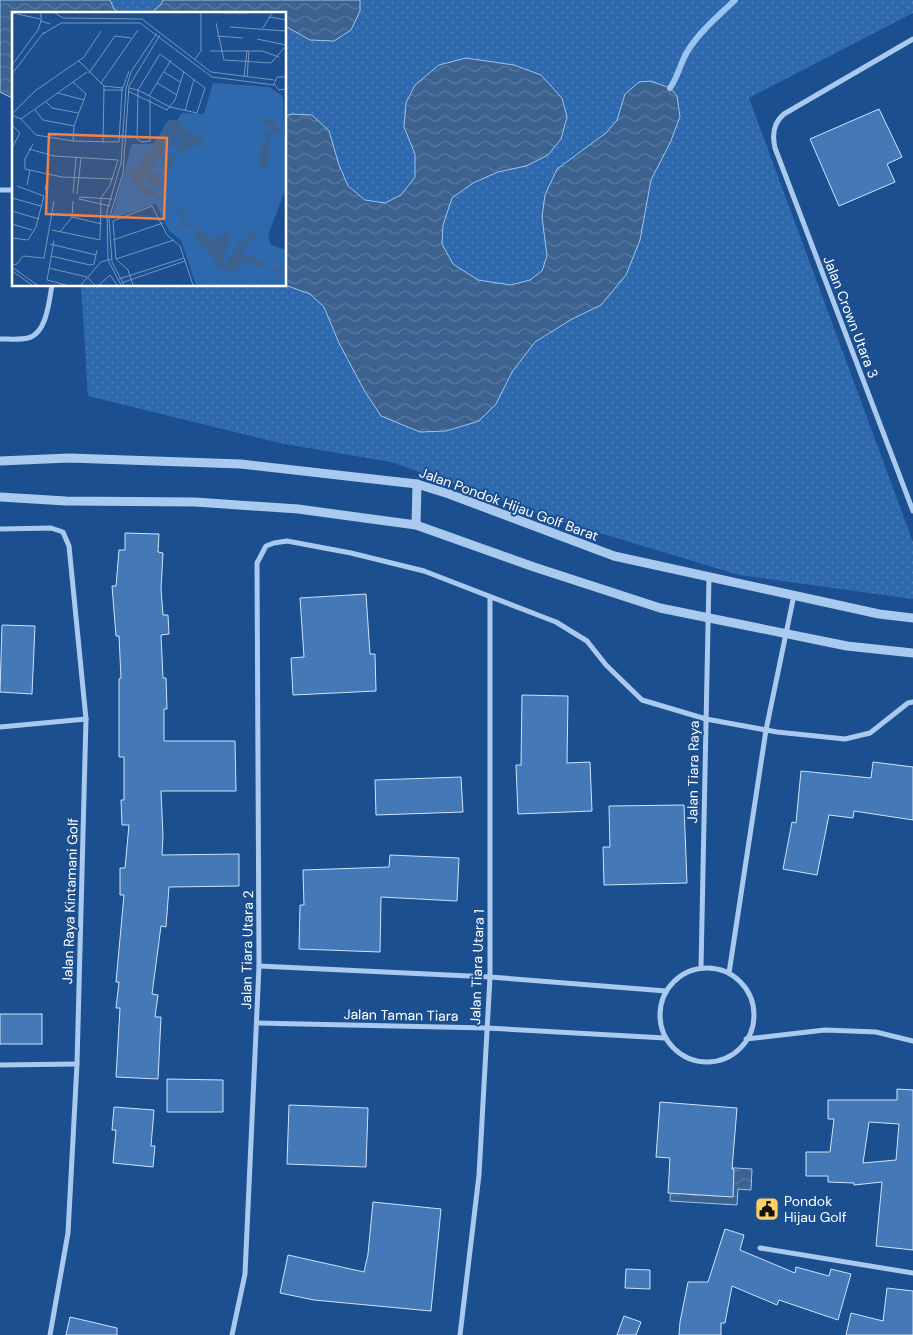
<svg xmlns="http://www.w3.org/2000/svg" width="913" height="1335" font-family="'DM Sans',sans-serif">
  <style>
    .grass { fill: url(#grass-dots) }
    .water { fill: url(#water-waves); stroke: #9cc4f0 }
    .lines { fill: none; stroke-linecap: round; stroke-linejoin: round }
    .stream { stroke: #9cc4f0; stroke-width: 6 }
    .building { fill: #4478b7; stroke: #cfe3fa; fill-rule: evenodd }
    .minor { stroke: #a9c9ee; stroke-width: 5 }
    .tertiary { stroke: #a9c9ee; stroke-width: 9 }
    .labels { text-anchor: middle; stroke-width: 4; stroke-linejoin: round; paint-order: stroke }
    .street-label { font-size: 14px; fill: #fff; stroke: #1b4f8f }
    .poi-label { font-size: 14px; fill: #fff; stroke: #1b4f8f; text-anchor: start }
    .inset-river { fill: none; stroke: #3c6290; stroke-width: 2.5 }
    .inset-road { fill: none; stroke: #7695bc; stroke-width: 1 }
    .view { fill: #ee8249; fill-opacity: 0.15; stroke: #ee8249; stroke-width: 2.5 }
    .inset-edge { fill: none; stroke: #fff; stroke-width: 2.5 }
  </style>
  <defs>
    <pattern id="grass-dots" width="8" height="8" patternUnits="userSpaceOnUse" patternTransform="scale(1.25)"><rect width="8" height="8" fill="#2e69ad"/><path d="M2 2h.1M6 6h.1" fill="none" stroke="#4d80b9" stroke-width="1.8" stroke-linecap="round"/></pattern>
    <pattern id="water-waves" width="16" height="10" patternUnits="userSpaceOnUse" patternTransform="scale(1.25)"><rect width="16" height="10" fill="#3c6290"/><path d="M0 5q4-4 8 0t8 0" fill="none" stroke="#597aa1"/></pattern>
  </defs>
  <rect width="100%" height="100%" fill="#1b4f8f"/>
  <!-- grass -->
  <polygon class="grass" points="0,0 913,0 913,13 749,98 913,542 913,599 739,575 560,521 391,462 284,444 88,396 81,285 285,285 285,14 14,14 14,99 0,92"/>
  <!-- water -->
  <g class="water">
    <polygon points="0,0 110,0 114,9 122,14 14,14 14,99 0,92"/>
    <polygon points="163,0 360,0 360,11 351,30 334,41 310,40 285,26 285,14 150,14 161,4"/>
    <polygon points="466,58 514,65 541,75 562,98 567,117 561,139 548,155 526,166 498,172 473,183 452,198 443,225 442,244 453,264 478,280 511,285 530,280 542,271 547,256 542,217 545,195 557,169 606,133 617,120 625,94 639,82 651,81 670,88 677,96 680,117 670,143 651,180 640,240 626,275 601,305 572,319 535,342 512,372 496,404 479,421 446,431 420,432 381,416 364,390 339,343 324,307 310,294 285,285 285,116 292,114 312,115 329,131 339,165 348,186 365,200 385,203 401,195 415,177 415,154 404,127 406,103 415,85 439,65"/>
    <polygon points="672,1164 752,1169 751,1190 738,1189 737,1205 670,1201"/>
  </g>
  <g class="lines">
    <!-- stream -->
    <path class="stream" d="M670 88C678 77 680 64 687 52 699 32 718 16 735 0"/>
  </g>
  <!-- building -->
  <g class="building">
    <polygon points="879,109 902,157 887,164 895,182 839,206 810,139"/>
    <polygon points="125,533 159,534 158,552 163,553 161,589 163,615 168,615 169,634 161,635 163,678 166,678 167,709 164,709 164,741 235,741 236,791 161,791 163,836 162,855 239,854 239,886 169,887 166,927 161,926 152,994 158,995 155,1017 161,1017 158,1079 116,1077 120,1008 116,1008 119,982 116,982 124,895 120,895 120,868 125,868 129,825 122,825 121,800 124,800 124,757 119,757 119,679 121,678 119,636 116,636 112,586 116,586 119,550 125,550"/>
    <polygon points="366,594 370,654 375,654 376,691 293,695 291,658 304,657 300,598"/>
    <polygon points="2,625 35,626 32,694 0,692"/>
    <polygon points="522,695 568,696 567,763 590,762 592,811 518,814 516,765 521,765"/>
    <polygon points="873,762 913,767 913,820 854,811 853,818 829,815 817,875 783,869 792,822 796,823 801,771 871,778"/>
    <polygon points="461,777 463,812 376,815 375,780"/>
    <polygon points="684,805 687,883 604,885 603,847 610,847 609,806"/>
    <polygon points="390,855 459,858 457,901 381,897 380,952 299,949 300,905 304,905 303,870 389,867"/>
    <rect x="0" y="1014" width="42" height="30"/>
    <polygon points="167,1079 223,1080 223,1112 167,1112"/>
    <path d="M897 1089 913 1090V1250L876 1246 882 1182 854 1185V1183L828 1182V1176H806V1152H830L834 1119H828V1100H897ZM869 1122 899 1124 896 1160 863 1163Z"/>
    <polygon points="660,1102 737,1108 732,1169 734,1169 733,1197 668,1193 670,1158 656,1157"/>
    <polygon points="289,1105 368,1108 366,1167 287,1164"/>
    <polygon points="114,1107 154,1110 151,1146 155,1146 153,1167 113,1163 116,1130 112,1130"/>
    <polygon points="373,1202 441,1209 431,1311 314,1300 280,1293 288,1255 364,1272 368,1254"/>
    <polygon points="725,1229 744,1235 740,1250 795,1273 796,1267 829,1276 831,1269 851,1274 838,1320 779,1300 777,1305 732,1286 725,1323 721,1323 721,1335 679,1335 680,1322 688,1282 708,1282"/>
    <polygon points="626,1269 650,1270 650,1289 625,1288"/>
    <polygon points="887,1288 913,1291 913,1335 846,1335 851,1313 883,1321"/>
    <polygon points="624,1316 641,1322 636,1335 617,1335"/>
    <polygon points="70,1317 117,1328 117,1335 66,1335"/>
  </g>
  <g class="lines">
    <!-- minor -->
    <g class="minor">
      <path d="M913 39 784 114C773 123 772 135 775 148L913 511"/>
      <polyline points="0,190 14,190"/>
      <path d="M0 339C9 339 20 340 28 338 47 333 49 301 52 285"/>
      <polyline points="0,529 51,528 63,532 69,546 86,719 77,1064 68,1233 50,1335"/>
      <polyline points="0,727 86,719"/>
      <polyline points="259,966 490,977 666,991"/>
      <polyline points="701,968 709,577"/>
      <circle cx="707" cy="1015" r="47"/>
      <polyline points="729,973 766,730 794,595"/>
      <polyline points="257,1023 487,1028 665,1038"/>
      <polyline points="746,1039 825,1030 876,1032 913,1041"/>
      <polyline points="0,1065 77,1064"/>
      <polyline points="760,1248 913,1273"/>
      <polyline points="232,1335 245,1274 259,966 257,563 266,546 274,543 287,541 351,553 424,571 556,622 587,641 606,665 642,700 706,719 777,732 845,739 870,733 908,703 913,702"/>
      <polyline points="460,1335 479,1175 490,977 490,597"/>
    </g>
    <!-- tertiary -->
    <g class="tertiary">
      <polyline points="0,461 69,458 241,464 417,484 449,494 614,556 879,614 913,618"/>
      <polyline points="0,497 66,501 195,502 298,509 416,525 534,567 660,608 847,646 913,653"/>
      <polyline points="416,525 417,484"/>
    </g>
  </g>
  <!-- icons -->
  <defs>
    <g id="civic-square" transform="scale(1.25)"><rect x="-9" y="-9" width="18" height="18" rx="4" fill="#ffd166" stroke="#1b4f8f"/><path d="M-.6-6.5H3V-4.5H.6V-3L4-1V1h2V6H-6V1h2V-1L-.6-3ZM-1.2 2.5V6h2.4V2.5Z" fill="#111"/></g>
  </defs>
  <g fill-rule="evenodd">
    <use href="#civic-square" x="767" y="1209"/>
  </g>
  <g class="labels">
    <!-- street labels -->
    <g class="street-label">
      <text transform="translate(851 317) rotate(69)" y="5">Jalan Crown Utara 3</text>
      <text transform="translate(509 504) rotate(20)" y="5">Jalan Pondok Hijau Golf Barat</text>
      <text transform="translate(693 772) rotate(-89)" y="5">Jalan Tiara Raya</text>
      <text transform="translate(70 901) rotate(-88)" y="5">Jalan Raya Kintamani Golf</text>
      <text transform="translate(247 950) rotate(-89)" y="5">Jalan Tiara Utara 2</text>
      <text transform="translate(477 967) rotate(-88)" y="5">Jalan Tiara Utara 1</text>
      <text transform="translate(401 1015) rotate(1)" y="5">Jalan Taman Tiara</text>
    </g>
    <!-- poi labels -->
    <g class="poi-label">
      <text x="784" y="1206">Pondok<tspan x="784" dy="16">Hijau Golf</tspan></text>
    </g>
  </g>
  <!-- overview -->
  <g transform="translate(12 12)">
    <rect width="274" height="274" fill="#1b4f8f"/>
    <path d="M201 71 257 75 271 84 274 176 256 223 259 233 274 238V273H184L169 228 157 219 144 192 99 207 120 132H144L154 110 165 108 170 101 192 102Z" fill="#2e69ad"/>
    <path d="M204 126 225 131 223 183 214 208 208 214 196 215 185 208 183 187 189 160Z" fill="#2e69ad"/>
    <path d="M256 105 270 119 258 122V152L250 157 246 150 251 131 256 127 251 122 262 118 257 113H250L251 107ZM157 108H165L177 120 193 127 189 133 178 135 169 142 164 138 167 127 163 125 162 134 153 137 164 145 158 157H151L150 145 144 146V153L136 159 148 164 147 173 141 175 134 164 128 170 145 181 143 186 129 180 116 162 128 152ZM182 213 201 228 216 220 218 230 211 250 215 252 226 231 245 215 243 226 232 233 230 238 234 243 250 249 252 254 245 256 234 248 221 262 215 257 205 256 200 243 184 229Z" fill="#3c6290"/>
    <path class="inset-river" d="M145 185 171 200V212L180 215M252 254 274 261"/>
    <path class="inset-road" d="M1 1 28 7M29 1V9L38 12M43 1 51 6 130 7 199 60 262 68M212 1H237M257 5 274 8M204 11 212 48 259 51 274 34M218 15 274 19M251 16 260 1M31 22 49 11H128L200 65 262 73M205 24 231 26M245 27 274 33M198 39H250L267 45M183 47 189 39V1M67 49 92 74 91 131M0 53 26 18 29 9M152 60 168 70M77 61 103 24 119 26M0 62 32 20M232 65 235 38M235 65 237 39M274 65H265L262 72 267 78 274 77M89 71 126 18M145 71 165 83M92 74 111 76M117 76 126 78 158 95 185 101 193 76 148 42 126 78 125 127 130 130 138 129V87M92 78H111M116 79 155 98 163 88 172 59M46 81 72 88M137 84 159 48M34 90 40 96 66 101M23 98 31 108 62 114M173 99 182 67M0 102 23 79 72 45 89 19M0 103 9 107 24 123 61 129 107 130 110 78 117 59M9 107 75 60M0 113 8 121 0 136M61 129 62 114 74 82 61 70M21 132 13 147V157L50 165 101 167M17 137 42 144 106 148 98 173 89 186 88 228 40 218M15 173 18 158M33 178 36 162M61 181 64 145M65 182 69 146M67 185 100 187M0 186 29 194M67 187 98 194M0 199 27 207M60 205 90 212M0 212 20 218M48 220 60 205 61 189M0 226 16 228 24 215 32 184 5 174M101 228 151 211M38 232 84 243M39 244 78 253M104 247 162 228M0 253 5 252 11 244 32 246 42 189M78 253 82 252 85 238M0 255 25 273M37 256 75 265 83 273M0 259 20 273M107 267 172 246M35 268 42 229M35 268 54 273M109 271 173 249M69 273 89 250 99 247M87 273 98 263 105 273M109 273 96 248 95 199 109 151 114 76 119 60 145 21M112 273 100 250 97 207 111 161 117 74 148 23M121 273 116 258 104 247 101 209 140 194 155 223 168 234 181 273"/>
    <path class="view" d="M37 122 155 126 152 207 34 202Z"/>
    <rect width="274" height="274" class="inset-edge"/>
  </g>
</svg>
